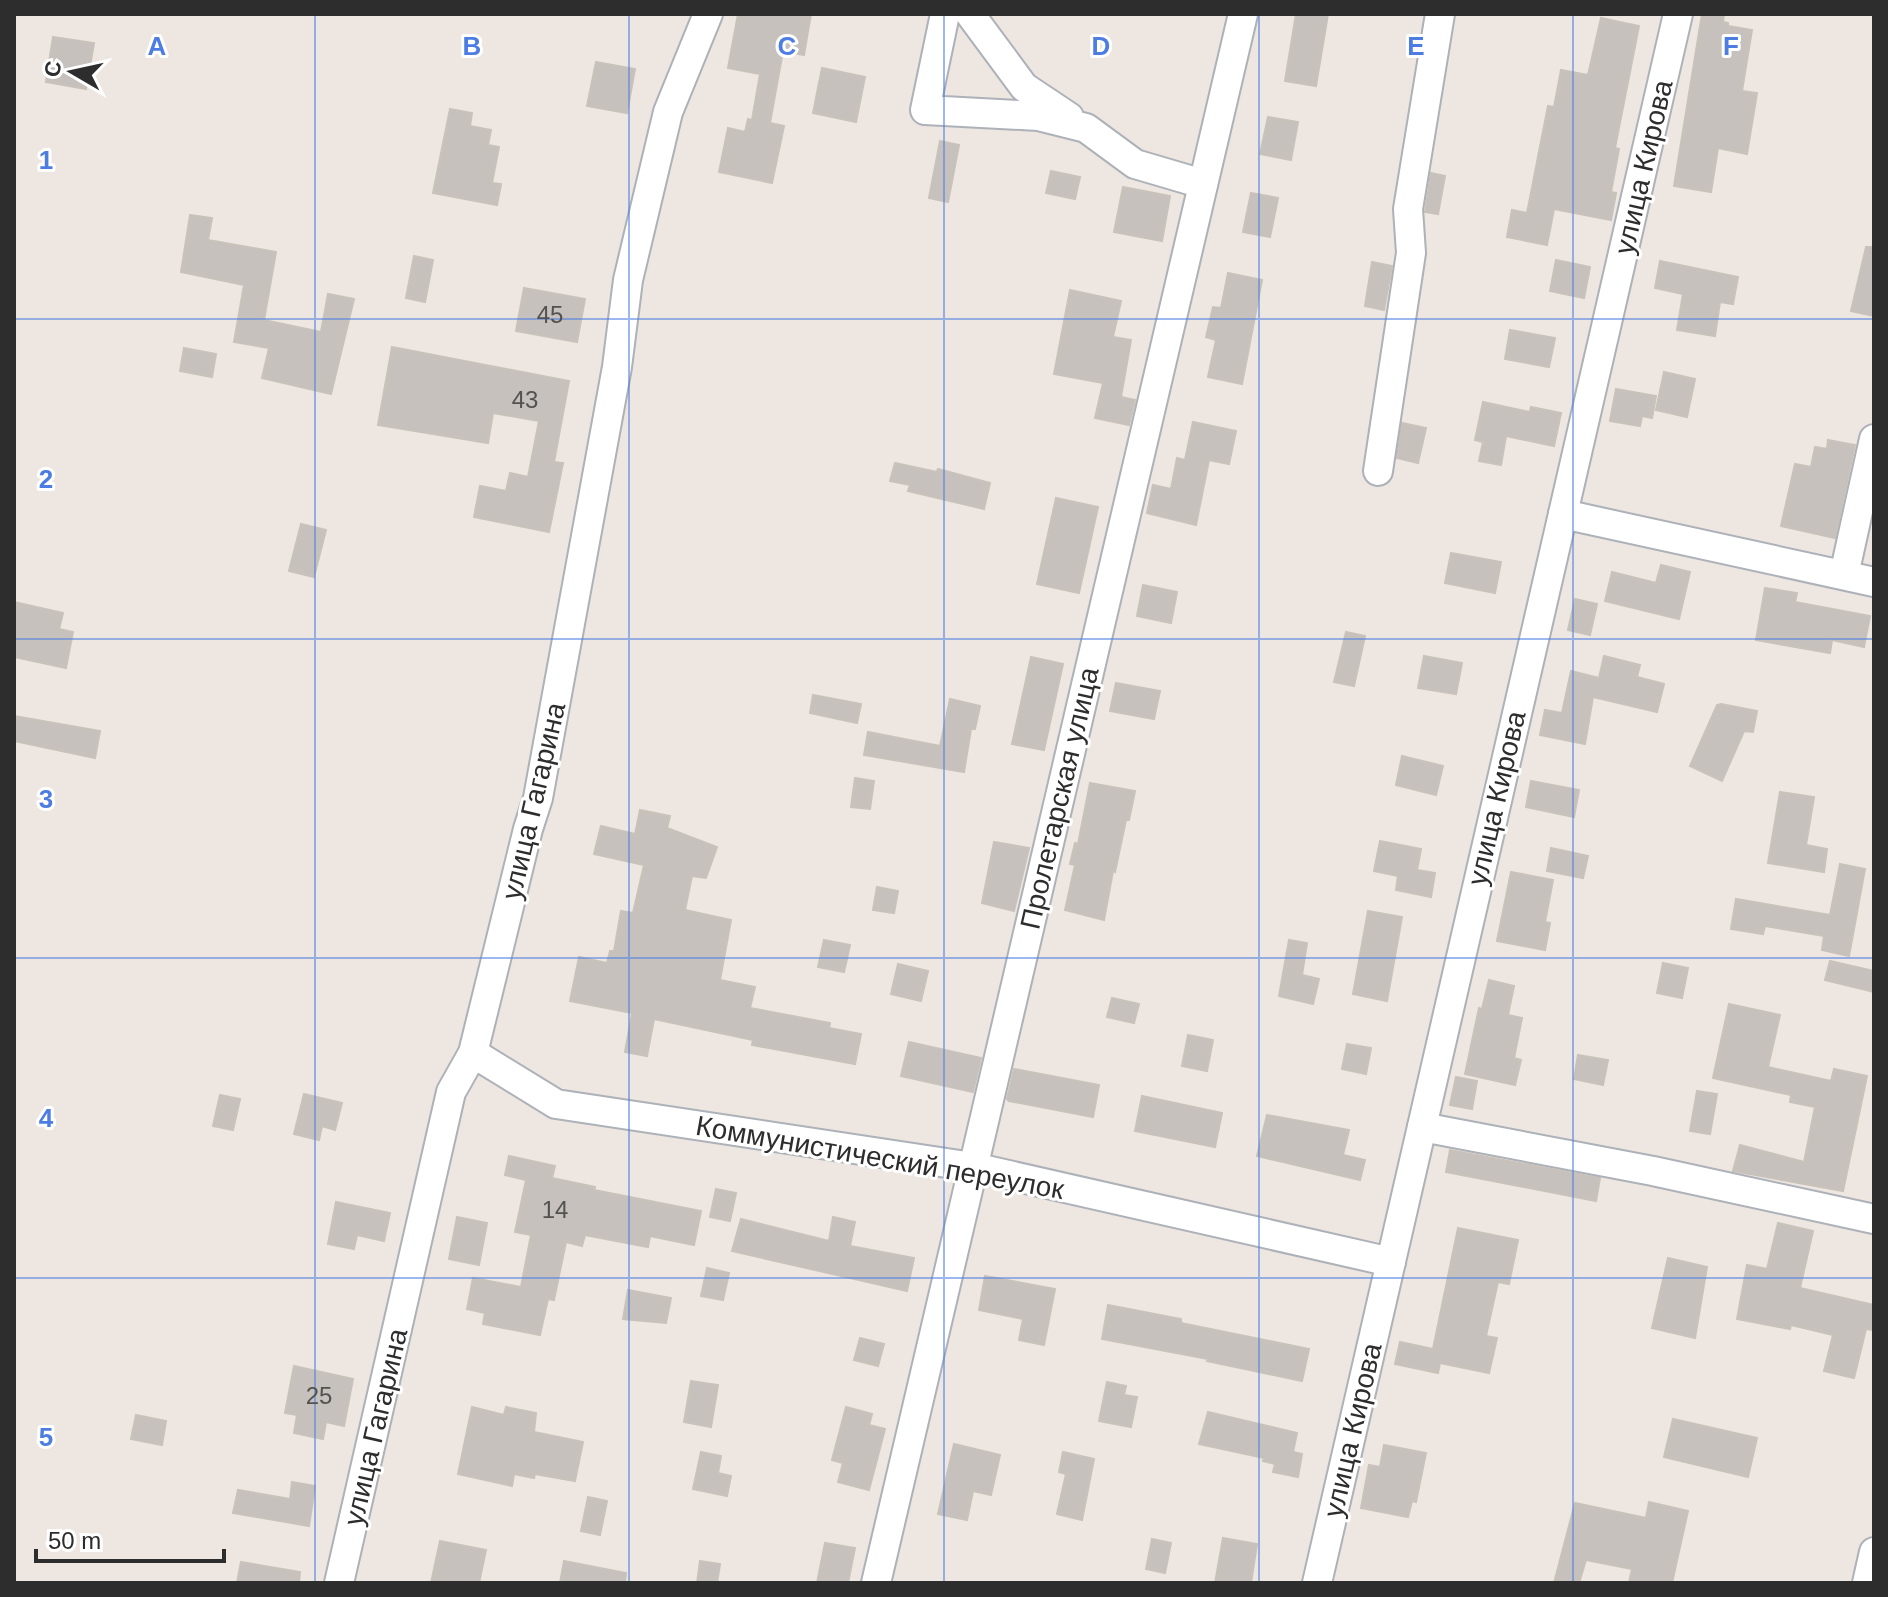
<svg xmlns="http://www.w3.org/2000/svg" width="1888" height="1597" font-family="Arial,sans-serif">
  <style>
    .building { fill: #c6c1bc; stroke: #c9c2ba; stroke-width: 2 }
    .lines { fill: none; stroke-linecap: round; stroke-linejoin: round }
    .minor-casing { stroke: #adb1b8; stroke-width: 32 }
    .minor { stroke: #fff; stroke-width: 28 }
    .grid { fill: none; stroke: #4d7de2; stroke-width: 2; stroke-opacity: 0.55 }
    .labels { text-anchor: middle; stroke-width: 6; stroke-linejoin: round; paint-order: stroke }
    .number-label { font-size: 24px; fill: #535251 }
    .street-label { font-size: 28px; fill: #2d2d2d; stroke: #fff }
    .grid-label { font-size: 26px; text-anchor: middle; font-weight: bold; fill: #4d7de2; stroke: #fff; stroke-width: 6; stroke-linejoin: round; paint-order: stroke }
  </style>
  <rect width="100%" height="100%" fill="#ede6e1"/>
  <!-- building -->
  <g class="building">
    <polygon points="738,14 811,14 804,55 783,51 770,123 784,126 772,183 719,172 728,128 745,132 748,119 752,120 760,74 728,68"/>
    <polygon points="1296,14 1328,14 1316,86 1285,81"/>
    <polygon points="1702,14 1724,14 1723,22 1728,23 1728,26 1752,30 1742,91 1757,93 1747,154 1718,148 1711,192 1674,186"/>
    <polygon points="1601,18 1639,26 1615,148 1619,149 1611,192 1616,193 1611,220 1554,209 1547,245 1507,237 1512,210 1527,213 1548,106 1554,107 1561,70 1588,75"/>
    <polygon points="53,37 94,43 86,89 46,82"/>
    <polygon points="596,62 635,69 627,113 587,106"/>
    <polygon points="822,68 865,77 856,122 813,113"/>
    <polygon points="450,109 472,113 470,126 491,130 488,145 499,147 492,183 501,184 497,205 433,193"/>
    <polygon points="1268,117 1298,122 1291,160 1260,154"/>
    <polygon points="940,141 959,145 948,202 929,198"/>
    <polygon points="1051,171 1080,177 1075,199 1046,193"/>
    <polygon points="1431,173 1445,176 1438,214 1425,212"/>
    <polygon points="1123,187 1170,196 1162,241 1114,232"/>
    <polygon points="1251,193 1278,198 1270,237 1243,232"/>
    <polygon points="190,215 212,218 208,240 276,252 264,320 321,332 328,294 354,299 331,394 262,378 269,348 234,342 244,285 181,272"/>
    <polygon points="1866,247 1874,247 1874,316 1851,311"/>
    <polygon points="414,256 433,260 425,302 406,298"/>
    <polygon points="1556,260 1590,267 1584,298 1550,291"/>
    <polygon points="1660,261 1738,277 1733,304 1720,302 1715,336 1677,330 1683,294 1655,288"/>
    <polygon points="1372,262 1392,266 1384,310 1365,306"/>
    <polygon points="1228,273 1262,280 1242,384 1208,377 1216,340 1206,337 1213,307 1221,308"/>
    <polygon points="524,288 585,299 577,342 516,331"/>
    <polygon points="1070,290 1121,301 1113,337 1131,340 1121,397 1135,400 1129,425 1095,418 1103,383 1054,374"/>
    <polygon points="1510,330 1555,338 1549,367 1505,359"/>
    <polygon points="392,347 569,381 554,462 563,463 549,532 474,517 480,486 506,491 510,473 528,477 539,421 493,413 488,443 378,425"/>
    <polygon points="184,348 216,354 212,377 180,371"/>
    <polygon points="1664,372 1695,379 1687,417 1656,410"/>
    <polygon points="1616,389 1656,396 1652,418 1642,416 1640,426 1610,421"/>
    <polygon points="1483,402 1530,412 1531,407 1561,413 1554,446 1506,436 1501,465 1479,461 1483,442 1475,440"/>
    <polygon points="1193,422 1236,431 1229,464 1209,460 1196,525 1147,513 1153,485 1171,489 1177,458 1185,460"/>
    <polygon points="1402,423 1426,428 1418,463 1397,458"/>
    <polygon points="1828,440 1855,445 1835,538 1781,526 1795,464 1811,467 1815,447 1827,449"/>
    <polygon points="895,463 937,472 938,469 990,483 984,509 908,491 910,485 890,481"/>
    <polygon points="1056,498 1098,507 1079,593 1037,584"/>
    <polygon points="301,524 326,530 314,577 289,571"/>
    <polygon points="1451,553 1501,562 1495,593 1445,583"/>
    <polygon points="1661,565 1690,572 1679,619 1605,601 1612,572 1656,583"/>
    <polygon points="1143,585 1177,592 1171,623 1137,616"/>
    <polygon points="1765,588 1797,593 1795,602 1870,616 1864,647 1832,640 1830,653 1756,640"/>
    <polygon points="1575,599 1597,604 1590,635 1568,630"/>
    <polygon points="14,602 63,613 59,629 73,632 66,668 14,657"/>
    <polygon points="1346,632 1365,636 1354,686 1334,682"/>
    <polygon points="1424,656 1462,663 1456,694 1418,688"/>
    <polygon points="1604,656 1640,665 1637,677 1664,684 1657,712 1593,697 1585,744 1540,735 1545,710 1562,713 1571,671 1599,678"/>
    <polygon points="1031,657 1063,664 1044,750 1012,744"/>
    <polygon points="1116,683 1160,691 1154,719 1110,711"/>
    <polygon points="813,695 861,704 857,723 810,713"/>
    <polygon points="950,699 980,706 975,729 971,729 964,772 864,755 868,732 940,746"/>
    <polygon points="1721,704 1757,711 1753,732 1744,731 1722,781 1690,766 1717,705"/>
    <polygon points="14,716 100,731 95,758 14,741"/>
    <polygon points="1402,756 1443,766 1436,795 1396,785"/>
    <polygon points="855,778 874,781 870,809 851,807"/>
    <polygon points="1531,781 1579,790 1574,817 1526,807"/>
    <polygon points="1090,783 1135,791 1129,820 1126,820 1115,872 1113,871 1104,920 1065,910 1075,865 1070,864 1075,843 1078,844"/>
    <polygon points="1780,792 1814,797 1806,845 1827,849 1824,872 1768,863"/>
    <polygon points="640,810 670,816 667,828 717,847 706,878 692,876 685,910 731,920 720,980 755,987 750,1008 830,1023 829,1028 861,1034 855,1064 752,1045 753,1040 654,1019 647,1056 625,1052 632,1013 570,1001 579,957 607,963 610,951 614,951 621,911 633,913 644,865 594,854 601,826 635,834"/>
    <polygon points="1380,841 1421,849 1417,870 1435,873 1431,897 1396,890 1398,876 1374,871"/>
    <polygon points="994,842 1029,848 1014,911 982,903"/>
    <polygon points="1551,848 1588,856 1583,878 1547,871"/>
    <polygon points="1840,864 1865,869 1849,956 1822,950 1824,936 1765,926 1763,934 1731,929 1736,899 1830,915"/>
    <polygon points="1511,872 1553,880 1545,922 1550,923 1545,950 1497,941"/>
    <polygon points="877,887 898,891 894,913 873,910"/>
    <polygon points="1368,911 1402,917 1387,1001 1353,994"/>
    <polygon points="824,940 850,945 844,972 818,967"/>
    <polygon points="1289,940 1307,943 1302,975 1319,979 1313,1004 1279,996"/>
    <polygon points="1830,961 1874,971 1874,992 1825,980"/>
    <polygon points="1663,963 1688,968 1682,998 1657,993"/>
    <polygon points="898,964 928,971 921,1001 891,994"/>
    <polygon points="1489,980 1514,986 1508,1015 1522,1018 1514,1058 1521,1060 1515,1085 1465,1074 1479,1008 1482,1009"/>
    <polygon points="1112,998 1139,1004 1134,1023 1107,1017"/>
    <polygon points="1729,1004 1780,1015 1768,1067 1831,1081 1834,1069 1867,1076 1843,1191 1733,1171 1740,1145 1804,1162 1815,1107 1790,1102 1791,1095 1713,1078"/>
    <polygon points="1188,1035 1213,1040 1207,1071 1182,1066"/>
    <polygon points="909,1042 981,1058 973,1092 901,1076"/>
    <polygon points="1347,1044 1371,1048 1366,1074 1342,1069"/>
    <polygon points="1578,1055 1608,1060 1603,1085 1574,1079"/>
    <polygon points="1014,1069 1099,1085 1093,1117 1009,1101 1007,1099"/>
    <polygon points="1456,1077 1477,1081 1472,1109 1450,1105"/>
    <polygon points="1697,1091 1717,1094 1710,1134 1690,1131"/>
    <polygon points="304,1094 342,1103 335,1130 322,1126 319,1140 294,1134"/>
    <polygon points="220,1095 240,1099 233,1130 213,1126"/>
    <polygon points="1142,1096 1222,1113 1215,1147 1135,1131"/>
    <polygon points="1267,1115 1349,1130 1343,1155 1365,1160 1360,1180 1257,1156"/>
    <polygon points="1450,1150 1600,1178 1596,1201 1446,1172"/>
    <polygon points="509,1156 555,1166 552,1178 595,1187 594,1190 701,1211 694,1245 650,1236 648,1247 585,1235 582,1246 566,1242 554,1300 548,1299 540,1335 483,1324 485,1313 467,1309 473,1278 521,1287 531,1235 515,1232 526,1180 505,1175"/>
    <polygon points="716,1189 736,1193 730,1221 710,1217"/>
    <polygon points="336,1202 390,1213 384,1241 357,1235 354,1249 328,1244"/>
    <polygon points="457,1217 487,1223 479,1265 449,1259"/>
    <polygon points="833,1217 855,1222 850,1246 914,1258 907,1291 732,1251 741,1219 829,1241"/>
    <polygon points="1778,1223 1813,1231 1800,1288 1874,1305 1874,1330 1866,1329 1854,1378 1824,1371 1833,1335 1791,1325 1790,1329 1737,1319 1747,1265 1767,1269"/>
    <polygon points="1458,1228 1518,1240 1509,1284 1498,1282 1486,1336 1497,1338 1489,1373 1440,1363 1438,1373 1395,1364 1400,1342 1433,1349"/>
    <polygon points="1668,1258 1707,1267 1695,1338 1652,1328"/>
    <polygon points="707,1268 729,1273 723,1300 701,1296"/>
    <polygon points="985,1276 1055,1289 1044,1345 1019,1340 1023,1319 979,1310"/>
    <polygon points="628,1290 671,1298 666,1323 623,1319"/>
    <polygon points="1108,1305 1181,1319 1181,1323 1309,1349 1302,1381 1207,1361 1208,1359 1102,1339"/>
    <polygon points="860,1338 884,1344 878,1366 854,1360"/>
    <polygon points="294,1366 353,1379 344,1426 326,1422 323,1439 294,1433 297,1415 285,1413"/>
    <polygon points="691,1381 718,1385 711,1427 684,1422"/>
    <polygon points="1107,1382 1126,1386 1124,1395 1137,1397 1131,1427 1099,1421"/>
    <polygon points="472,1407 504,1415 506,1407 536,1413 534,1432 583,1442 575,1481 535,1474 534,1478 514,1474 512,1486 458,1474"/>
    <polygon points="846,1407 872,1414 869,1425 885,1429 869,1490 838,1482 843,1463 832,1460"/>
    <polygon points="1208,1412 1297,1433 1293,1452 1302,1454 1298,1477 1273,1472 1275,1464 1263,1461 1264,1458 1199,1444"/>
    <polygon points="136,1415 166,1421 162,1445 131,1439"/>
    <polygon points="1673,1419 1757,1438 1748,1477 1664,1457"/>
    <polygon points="954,1444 1000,1455 991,1495 973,1491 967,1520 938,1514"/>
    <polygon points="1384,1445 1426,1453 1416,1502 1412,1501 1408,1517 1361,1508 1369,1465 1380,1467"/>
    <polygon points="701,1452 721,1456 718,1473 731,1476 727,1496 693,1489"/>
    <polygon points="1063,1452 1094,1459 1082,1520 1057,1514 1066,1474 1059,1472"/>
    <polygon points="292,1482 315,1486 309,1526 233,1513 238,1490 290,1499"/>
    <polygon points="588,1497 607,1501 600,1535 581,1531"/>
    <polygon points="1649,1502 1688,1511 1672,1583 1629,1583 1632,1569 1586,1560 1579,1583 1554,1583 1575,1503 1646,1518"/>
    <polygon points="1223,1538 1257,1544 1251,1583 1215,1583"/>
    <polygon points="1152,1539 1171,1543 1165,1573 1146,1569"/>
    <polygon points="440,1541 486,1550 479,1583 431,1583"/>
    <polygon points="825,1543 855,1548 848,1583 817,1583"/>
    <polygon points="564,1561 626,1573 625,1583 560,1583"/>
    <polygon points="700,1561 720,1564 717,1583 697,1583"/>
    <polygon points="241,1562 300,1572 299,1583 237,1583"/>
  </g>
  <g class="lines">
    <!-- minor casing -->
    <g class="minor-casing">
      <g id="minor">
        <polyline points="945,14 925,110 1038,116 1086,128 1135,164 1203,184"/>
        <polyline points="970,14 1024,87 1069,117"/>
        <polyline points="1378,471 1411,253 1408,209 1440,14"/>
        <polyline points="1563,514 1874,582"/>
        <polyline points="1844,575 1874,439"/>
        <polyline points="473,1053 556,1104 973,1167 1391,1262"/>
        <polyline points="1422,1127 1653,1171 1874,1219"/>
        <polyline points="339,1583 451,1092 473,1053 528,829 538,798 617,367 628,280 668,112 708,14"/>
        <polyline points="876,1583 1243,14"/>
        <polyline points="1317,1583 1678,14"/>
        <polyline points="1867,1583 1874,1552"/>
      </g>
    </g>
    <!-- minor -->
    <use href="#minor" class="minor"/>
  </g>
  <!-- grid -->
  <path class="grid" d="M315 14V1583M629 14V1583M944 14V1583M1259 14V1583M1573 14V1583M14 319H1874M14 639H1874M14 958H1874M14 1278H1874"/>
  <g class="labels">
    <!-- number labels -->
    <g class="number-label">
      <text x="550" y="323">45</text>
      <text x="525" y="408">43</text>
      <text x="555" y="1218">14</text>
      <text x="319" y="1404">25</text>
    </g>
    <!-- street labels -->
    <g class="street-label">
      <text transform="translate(1643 167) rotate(-77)" y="10">улица Кирова</text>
      <text transform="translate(1059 798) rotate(-77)" y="10">Пролетарская улица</text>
      <text transform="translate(1496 798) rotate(-77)" y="10">улица Кирова</text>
      <text transform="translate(533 801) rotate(-77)" y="10">улица Гагарина</text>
      <text transform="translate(880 1157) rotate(10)" y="10">Коммунистический переулок</text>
      <text transform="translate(375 1427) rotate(-77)" y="10">улица Гагарина</text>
      <text transform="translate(1352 1430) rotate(-77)" y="10">улица Кирова</text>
    </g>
  </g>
  <g class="grid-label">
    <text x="157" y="55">A</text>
    <text x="472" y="55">B</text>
    <text x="787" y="55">C</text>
    <text x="1101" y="55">D</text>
    <text x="1416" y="55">E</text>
    <text x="1731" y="55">F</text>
    <text x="46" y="169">1</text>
    <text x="46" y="488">2</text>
    <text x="46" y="808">3</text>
    <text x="46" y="1127">4</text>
    <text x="46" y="1446">5</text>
  </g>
  <!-- border -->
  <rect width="1888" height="1597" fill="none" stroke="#2d2d2d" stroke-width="32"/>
  <!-- north arrow -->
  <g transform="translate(72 72) rotate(279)" stroke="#ffffff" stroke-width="6" paint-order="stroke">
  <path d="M0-6L14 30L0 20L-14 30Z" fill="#2d2d2d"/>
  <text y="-12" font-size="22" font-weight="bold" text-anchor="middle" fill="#2d2d2d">С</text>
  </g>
  <!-- scale -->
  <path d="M36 1549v12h188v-12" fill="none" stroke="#2d2d2d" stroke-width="4"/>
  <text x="48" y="1549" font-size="24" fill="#2d2d2d" stroke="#ffffff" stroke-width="6" paint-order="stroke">50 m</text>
</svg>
